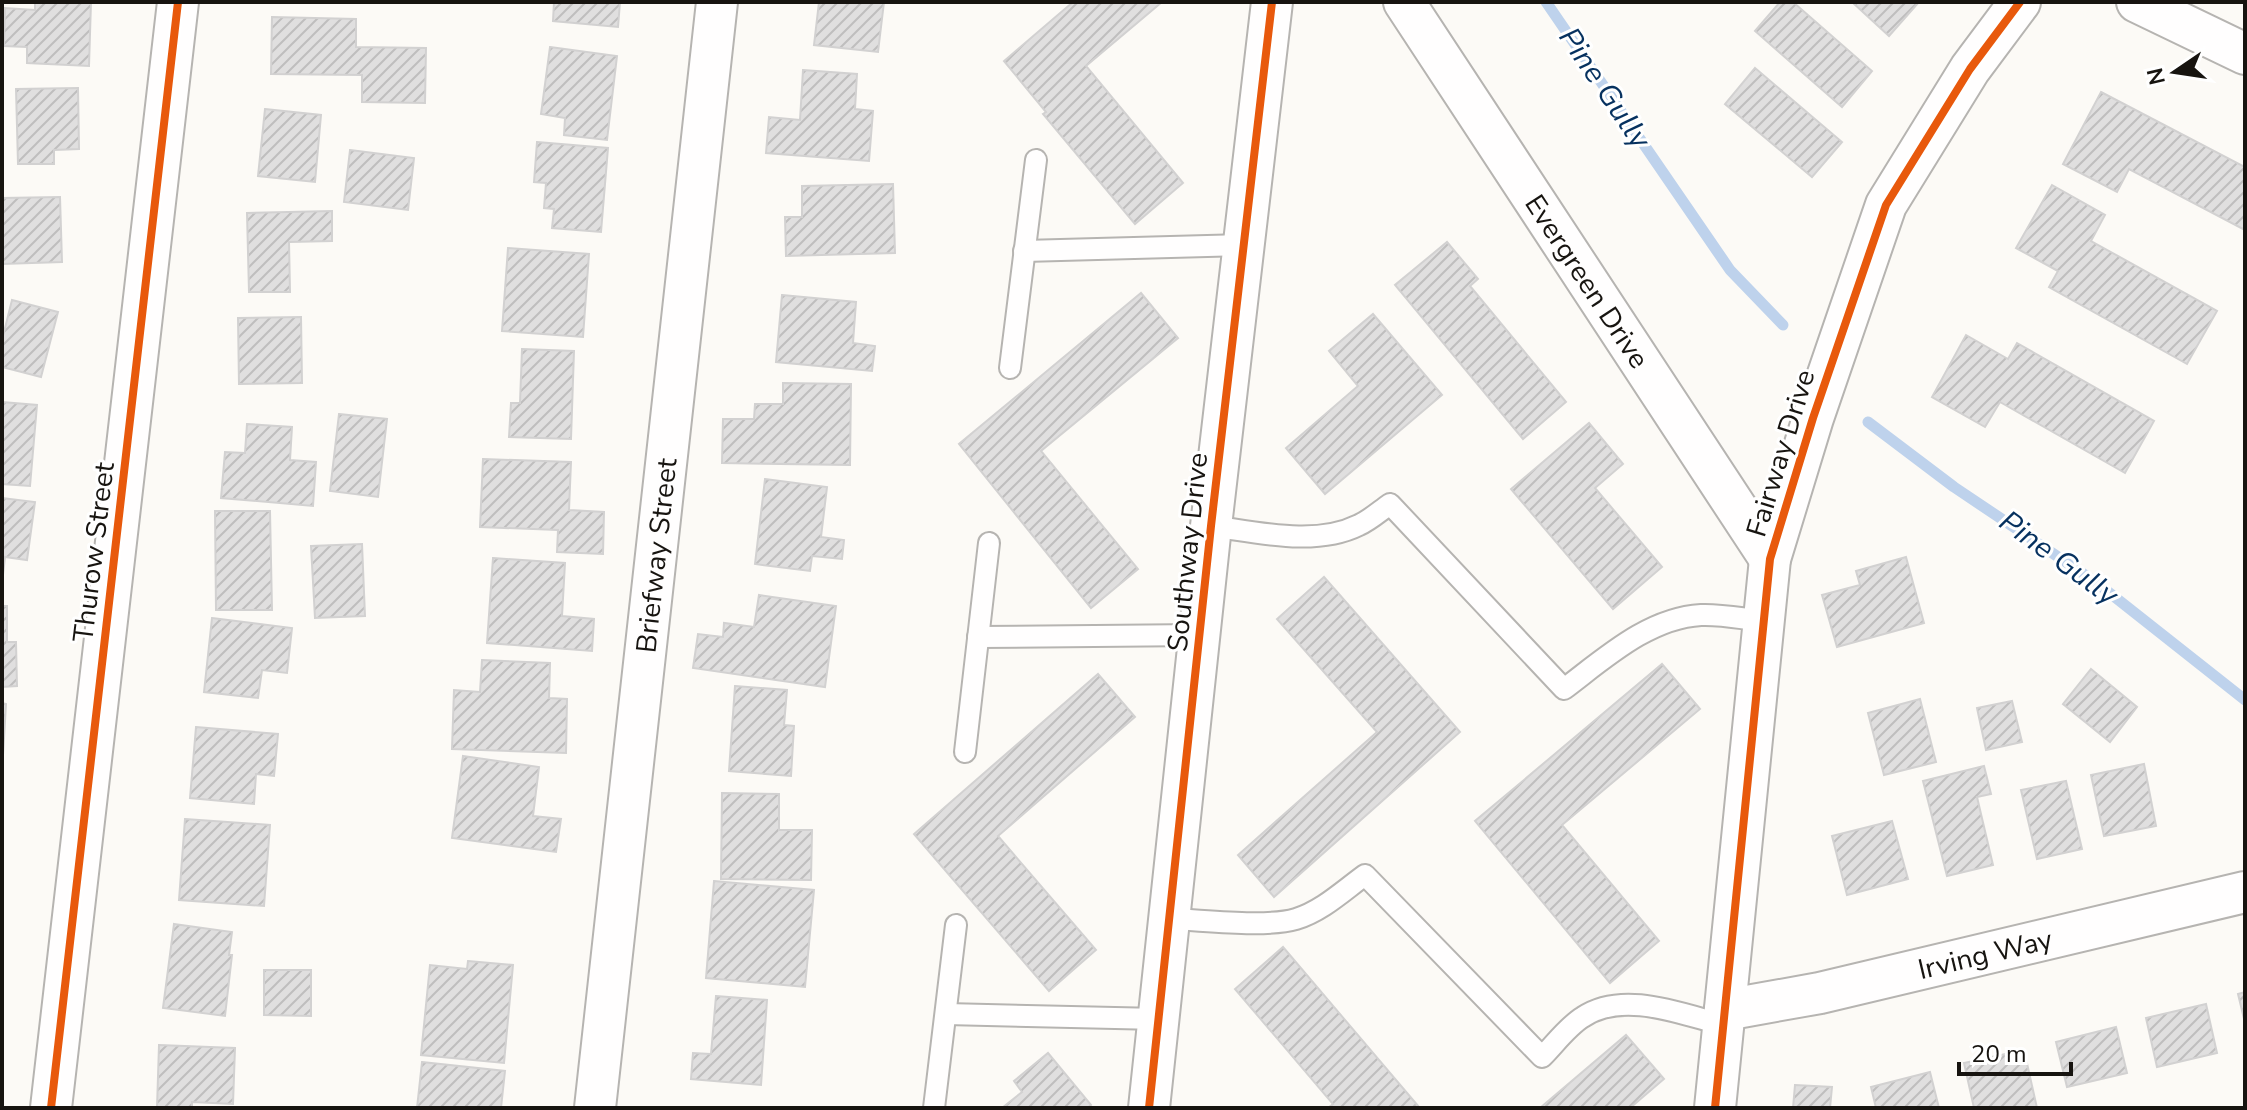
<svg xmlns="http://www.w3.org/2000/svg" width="2247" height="1110" font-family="'Nunito Sans',sans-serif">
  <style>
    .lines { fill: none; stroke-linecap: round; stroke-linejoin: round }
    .stream { stroke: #bed2ec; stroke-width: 11 }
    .building { fill: url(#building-hatch); stroke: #d2d1d1; stroke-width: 2 }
    .service-casing { stroke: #b6b4b1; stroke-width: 24 }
    .minor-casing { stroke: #b6b4b1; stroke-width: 44 }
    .service { stroke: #fffefe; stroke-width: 20 }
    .minor { stroke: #fffefe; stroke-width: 40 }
    .cycleway-casing { stroke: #fff; stroke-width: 13 }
    .cycleway { stroke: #e8590c; stroke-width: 8 }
    .labels { text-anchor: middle; stroke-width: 6; stroke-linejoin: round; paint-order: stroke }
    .street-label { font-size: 28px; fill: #171410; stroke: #fff }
    .water-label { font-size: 30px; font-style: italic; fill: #06315f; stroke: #fff }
  </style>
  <defs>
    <pattern id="building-hatch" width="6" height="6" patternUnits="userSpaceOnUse" patternTransform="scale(2)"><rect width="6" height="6" fill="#e0dfdf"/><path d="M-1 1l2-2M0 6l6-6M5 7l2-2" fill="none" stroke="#bfbebe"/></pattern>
  </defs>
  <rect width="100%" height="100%" fill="#fcfaf6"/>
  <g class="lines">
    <!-- stream -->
    <g class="stream">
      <polyline points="1546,2 1730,270 1783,325"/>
      <polyline points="1868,422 1954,487 2097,583 2245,700"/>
    </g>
  </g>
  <!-- building -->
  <g class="building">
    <polygon points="35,2 91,2 89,66 27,63 27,47 4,46 5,8 35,10"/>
    <polygon points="554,2 620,2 618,27 553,21"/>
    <polygon points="819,2 884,2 878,52 814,45"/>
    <polygon points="1073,2 1162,2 1086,66 1183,183 1135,224 1043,114 1046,112 1004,61"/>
    <polygon points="1780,2 1793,2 1872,71 1842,107 1755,31"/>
    <polygon points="1852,2 1919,2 1889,36"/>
    <polygon points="272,17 356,19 356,47 426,48 425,103 362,102 362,75 271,74"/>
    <polygon points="550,47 617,56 607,140 564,135 565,118 541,114"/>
    <polygon points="1755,68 1842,142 1812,177 1725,104"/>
    <polygon points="803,70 857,74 855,109 873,111 869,161 766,153 769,117 800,120"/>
    <polygon points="78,88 79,149 54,150 54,164 18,164 16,89"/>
    <polygon points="2101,92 2245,167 2245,230 2129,169 2117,192 2063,164"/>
    <polygon points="265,109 321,115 315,182 258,176"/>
    <polygon points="537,142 608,148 601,232 552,228 554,209 544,208 546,183 534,182"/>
    <polygon points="350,150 414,158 408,210 344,202"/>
    <polygon points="893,184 895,253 786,256 785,217 802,217 802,186"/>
    <polygon points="2052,185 2105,215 2091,241 2217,311 2187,364 2049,287 2058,271 2016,248"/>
    <polygon points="60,197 62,262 2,264 2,198"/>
    <polygon points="332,211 332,241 289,242 290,292 249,292 247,213"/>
    <polygon points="1447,242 1478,279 1470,286 1566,402 1523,439 1395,285"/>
    <polygon points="508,248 589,254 583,337 502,331"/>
    <polygon points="1141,293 1178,338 1041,451 1138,569 1091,608 959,444"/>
    <polygon points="782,295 856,302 853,343 875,346 872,371 776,362"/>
    <polygon points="12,300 58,312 41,377 2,367 2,340"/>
    <polygon points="1373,314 1442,395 1325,494 1286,448 1358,386 1329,351"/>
    <polygon points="301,317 302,383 239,384 238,318"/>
    <polygon points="1966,335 2008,359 2017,343 2154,421 2125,473 2000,402 1985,427 1932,397"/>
    <polygon points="522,349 574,351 571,439 509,437 511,403 520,403"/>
    <polygon points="783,383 851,384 850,465 722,463 723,419 754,419 755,404 783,404"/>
    <polygon points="2,402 37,405 30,486 2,484"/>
    <polygon points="339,414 387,419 378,497 330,491"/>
    <polygon points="1589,423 1623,464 1595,488 1662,567 1613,609 1511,489"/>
    <polygon points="247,424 292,427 290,460 316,462 313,506 221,498 225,452 245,453"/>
    <polygon points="483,459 571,462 569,510 604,512 603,554 557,552 558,530 480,527"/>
    <polygon points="765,479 827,487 821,537 844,540 842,559 812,556 810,571 755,564"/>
    <polygon points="2,498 35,502 27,560 5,557 3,575"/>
    <polygon points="215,511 270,511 272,610 216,610"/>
    <polygon points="362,544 365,616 315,618 311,546"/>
    <polygon points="1906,557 1924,623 1837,647 1822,595 1860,585 1856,571"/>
    <polygon points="493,558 565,563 562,616 594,619 592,651 487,643"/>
    <polygon points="1324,577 1460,732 1274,897 1238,855 1377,732 1277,619"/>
    <polygon points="759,595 836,606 825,687 693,668 698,634 723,637 724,623 754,627"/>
    <polygon points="2,606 7,606 7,642 16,642 17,686 2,687"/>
    <polygon points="212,618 292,628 287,673 262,670 258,698 204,692"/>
    <polygon points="482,660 550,663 549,698 567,699 566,753 452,749 454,690 480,692"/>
    <polygon points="1662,664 1700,709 1562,825 1659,941 1610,983 1475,821"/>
    <polygon points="2091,669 2137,707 2110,742 2063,704"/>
    <polygon points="1098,674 1135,717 998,836 1096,950 1049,991 914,834"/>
    <polygon points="735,686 787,690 784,725 794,726 791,776 729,771"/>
    <polygon points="1920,699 1936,762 1884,775 1868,713"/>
    <polygon points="2012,701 2022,742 1986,750 1977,708"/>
    <polygon points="2,703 6,704 2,772"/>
    <polygon points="196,727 278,734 274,776 256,774 254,804 190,798"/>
    <polygon points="463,756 539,767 533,816 561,819 556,852 452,838"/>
    <polygon points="2144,764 2156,826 2104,836 2091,775"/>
    <polygon points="1984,766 1991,794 1977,797 1993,865 1947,876 1923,781"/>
    <polygon points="2066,781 2082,849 2037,859 2021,790"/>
    <polygon points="722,793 779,794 779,830 812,830 811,880 721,879"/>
    <polygon points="185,819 270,825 264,906 179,900"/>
    <polygon points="1892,821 1908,879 1847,895 1832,836"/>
    <polygon points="714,881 814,890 805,987 706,978"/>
    <polygon points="174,924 232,932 229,955 232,955 225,1016 163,1008"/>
    <polygon points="1283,947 1419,1107 1418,1108 1328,1108 1333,1104 1235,989"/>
    <polygon points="468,961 513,965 504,1063 421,1055 430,965 467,969"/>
    <polygon points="264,970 311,970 311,1016 264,1015"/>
    <polygon points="2245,992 2245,1023 2238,994"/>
    <polygon points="716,996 767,1000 761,1085 691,1079 693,1053 711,1054"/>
    <polygon points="2206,1004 2217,1053 2157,1067 2146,1018"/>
    <polygon points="2116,1027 2127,1073 2067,1087 2056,1042"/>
    <polygon points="1626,1035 1664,1079 1630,1108 1540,1108"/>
    <polygon points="159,1045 235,1048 233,1104 192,1102 192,1108 157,1108"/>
    <polygon points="2024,1050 2037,1108 1974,1108 1964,1063"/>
    <polygon points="1048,1053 1091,1105 1088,1108 1002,1108 1022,1092 1014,1081"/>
    <polygon points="422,1062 505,1071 501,1108 417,1108"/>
    <polygon points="1930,1072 1939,1108 1876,1108 1871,1087"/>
    <polygon points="1795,1085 1832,1087 1830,1108 1793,1108"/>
  </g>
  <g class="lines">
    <!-- service casing -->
    <g class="service-casing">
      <g id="service">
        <polyline points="1024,251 1244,245"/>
        <polyline points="1010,368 1036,160"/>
        <path d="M1211 526C1257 532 1315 547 1359 525 1370 520 1380 511 1390 504L1564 689C1604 659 1648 618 1701 615 1721 614 1744 619 1764 621"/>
        <polyline points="978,637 1199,635"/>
        <polyline points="965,752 989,543"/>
        <path d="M1170 919C1203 920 1265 928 1296 919 1322 911 1343 891 1365 875L1542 1057C1555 1044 1568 1026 1583 1017 1623 990 1681 1014 1724 1025"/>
        <polyline points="946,1014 1159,1019"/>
        <polyline points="934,1108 956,925"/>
      </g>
    </g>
    <!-- minor casing -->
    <g class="minor-casing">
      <g id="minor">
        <path id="s1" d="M1404 2 1770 559"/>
        <polyline points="2137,2 2245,54"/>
        <path id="s2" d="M1725 1010 1820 993 2245 892"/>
        <polyline points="51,1108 178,2"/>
        <path id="s3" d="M595 1108 717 2"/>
        <polyline points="1149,1108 1211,526 1272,2"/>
        <polyline points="1715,1108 1770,559 1813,418 1886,205 1970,69 2020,2"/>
      </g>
    </g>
    <!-- service -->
    <use href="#service" class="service"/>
    <!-- minor -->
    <use href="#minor" class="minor"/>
    <!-- cycleway casing -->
    <g class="cycleway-casing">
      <g id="cycleway">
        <polyline points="51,1108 178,2"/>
        <polyline points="1149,1108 1211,526 1272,2"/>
        <polyline points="1715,1108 1770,559 1813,418 1886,205 1970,69 2020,2"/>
      </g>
    </g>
    <!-- cycleway -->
    <use href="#cycleway" class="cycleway"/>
  </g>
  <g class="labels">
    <!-- street labels -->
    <g class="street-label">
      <text dy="10" stroke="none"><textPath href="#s1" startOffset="334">Evergreen Drive</textPath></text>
      <text transform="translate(1780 453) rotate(-73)" y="10">Fairway Drive</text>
      <text transform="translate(93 552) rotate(-83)" y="10">Thurow Street</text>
      <text transform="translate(1187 552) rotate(-84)" y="10">Southway Drive</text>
      <text dy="10" stroke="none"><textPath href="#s3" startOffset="556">Briefway Street</textPath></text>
      <text dy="10" stroke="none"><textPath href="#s2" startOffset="266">Irving Way</textPath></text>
    </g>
    <!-- water labels -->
    <g class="water-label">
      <text transform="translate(1605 88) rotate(56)" y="10">Pine Gully</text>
      <text transform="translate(2059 558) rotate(36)" y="10">Pine Gully</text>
    </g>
  </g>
  <!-- border -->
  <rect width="2247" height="1110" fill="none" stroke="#171410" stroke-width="8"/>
  <!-- north arrow -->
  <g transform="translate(2175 72) rotate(257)" stroke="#ffffff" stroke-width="6" paint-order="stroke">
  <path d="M0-6L14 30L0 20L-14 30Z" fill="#171410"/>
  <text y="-12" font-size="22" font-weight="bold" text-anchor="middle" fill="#171410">N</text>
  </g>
  <!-- scale -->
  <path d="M1959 1062v12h112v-12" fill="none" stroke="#171410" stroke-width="4"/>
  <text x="1971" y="1062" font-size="24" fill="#171410" stroke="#ffffff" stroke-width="6" paint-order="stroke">20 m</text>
</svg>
